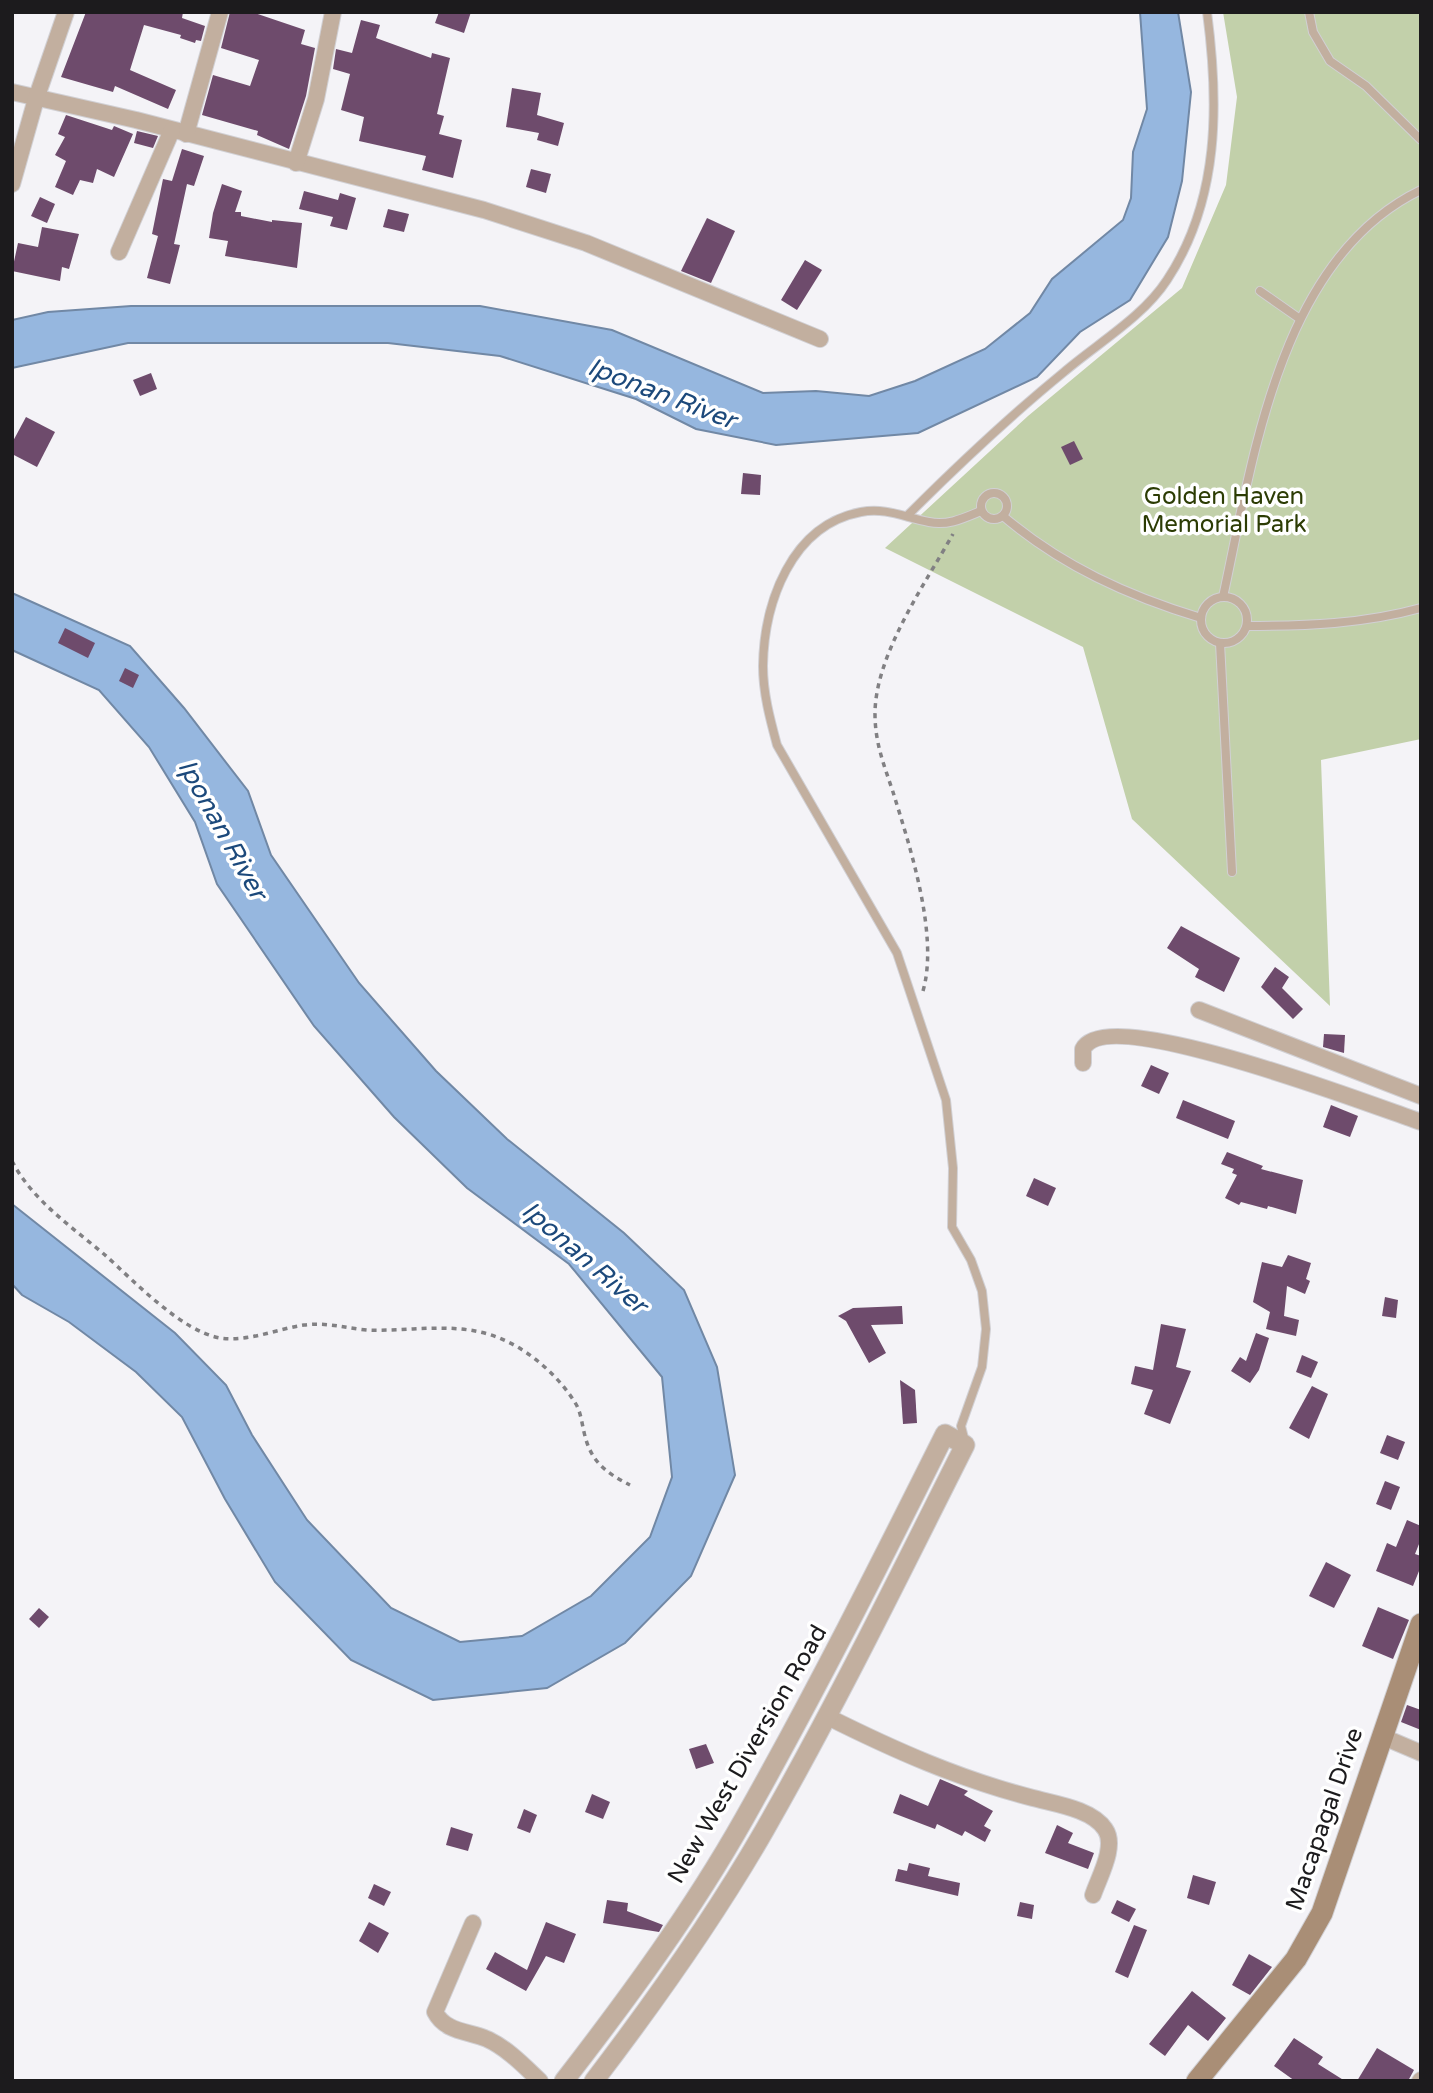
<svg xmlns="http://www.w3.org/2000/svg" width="1433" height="2093" font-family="'Varela Round',sans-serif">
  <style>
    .green { fill: #c2d0aa }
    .water { fill: #96b7df; stroke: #7188a5; stroke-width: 2 }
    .building { fill: #6e4b6c }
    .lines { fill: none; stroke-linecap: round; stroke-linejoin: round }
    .service-casing { stroke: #d1d0d4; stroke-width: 10 }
    .minor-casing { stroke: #d1d0d4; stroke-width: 18 }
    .tertiary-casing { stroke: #d1d0d4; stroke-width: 21 }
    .secondary-casing { stroke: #d1d0d4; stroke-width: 23 }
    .path { stroke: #818083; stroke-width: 3.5; stroke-dasharray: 5 5; stroke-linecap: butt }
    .service { stroke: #c2af9f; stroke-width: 8 }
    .minor { stroke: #c2af9f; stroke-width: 16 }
    .tertiary { stroke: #c2af9f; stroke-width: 19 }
    .secondary { stroke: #a98e76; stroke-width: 21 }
    .labels { text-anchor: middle; stroke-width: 7; stroke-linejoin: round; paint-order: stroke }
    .park-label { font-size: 24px; fill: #2c3c04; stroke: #fff }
    .street-label { font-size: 24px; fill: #1c1b1d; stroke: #fff }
    .water-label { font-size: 26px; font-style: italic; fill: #1c497b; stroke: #fff }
  </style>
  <rect width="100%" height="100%" fill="#f4f3f7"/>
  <!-- green -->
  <polygon class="green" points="1223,12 1421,12 1421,739 1321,760 1330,1006 1132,819 1083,647 885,548 1028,416 1182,288 1226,185 1237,97"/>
  <!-- water -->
  <g class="water">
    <polygon points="1140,12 1178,12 1191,92 1182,181 1168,237 1130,300 1080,332 1037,377 918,433 776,445 696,429 636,399 500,356 388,343 128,343 12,368 12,320 48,312 131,306 480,306 612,330 763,393 816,391 869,396 915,381 985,349 1030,313 1052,279 1123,220 1131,198 1133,152 1147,109"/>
    <polygon points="12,593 130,646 184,708 248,791 271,855 359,983 436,1071 507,1139 624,1233 684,1290 717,1367 735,1475 691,1576 625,1643 547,1688 433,1700 351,1660 275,1582 225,1499 182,1417 136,1372 69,1322 22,1295 12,1284 12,1204 175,1333 226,1385 252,1435 307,1520 391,1608 460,1642 522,1636 591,1596 650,1537 672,1477 662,1377 569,1264 467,1188 394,1117 314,1026 217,884 195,822 149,747 99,690 12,650"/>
  </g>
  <!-- building -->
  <g class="building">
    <polygon points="86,12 183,12 182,18 205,26 201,41 196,40 195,43 180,38 181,35 144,25 130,70 176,90 168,109 115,86 113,92 61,77"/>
    <polygon points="230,12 252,12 305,30 301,44 315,48 306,96 289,149 257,135 258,131 202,115 213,75 250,86 259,60 221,48"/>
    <polygon points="439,12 471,12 464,33 435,23"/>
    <polygon points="361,20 380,25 376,38 431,58 432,53 450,58 437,114 444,116 439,134 462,140 453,178 422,170 426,156 359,141 364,117 341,110 350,74 333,69 336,49 352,53"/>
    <polygon points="512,88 541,93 537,115 564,123 558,146 537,140 539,133 506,127"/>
    <polygon points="66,115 112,130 114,126 133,134 114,177 97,169 93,183 80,180 73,195 55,187 66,161 55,155 65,137 58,134"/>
    <polygon points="137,131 158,136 153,148 134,143"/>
    <polygon points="182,149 204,156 194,186 187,184 174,244 180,245 170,284 147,278 158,236 152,234 163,179 172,181"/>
    <polygon points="531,169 551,174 546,193 526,187"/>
    <polygon points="222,184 242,191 235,212 241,212 241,216 272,222 272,220 302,223 297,268 225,256 228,241 209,238 213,213"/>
    <polygon points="304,191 338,200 340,193 356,198 347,230 330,226 333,217 299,209"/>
    <polygon points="40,197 55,204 47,223 31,216"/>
    <polygon points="388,209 409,214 404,232 383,227"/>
    <polygon points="707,218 735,231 711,283 681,271"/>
    <polygon points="42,227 79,234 69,269 62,267 60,281 12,271 18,243 38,247"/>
    <polygon points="805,260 822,270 797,310 781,300"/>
    <polygon points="151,373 157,389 140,396 133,380"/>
    <polygon points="26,417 55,432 37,467 12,454 12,443"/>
    <polygon points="1074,441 1083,459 1070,465 1061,447"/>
    <polygon points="743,473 761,475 760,495 741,494"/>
    <polygon points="65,628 95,643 88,658 58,643"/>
    <polygon points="125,668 139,675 133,688 119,681"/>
    <polygon points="1181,926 1240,958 1224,992 1195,977 1199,969 1167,948"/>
    <polygon points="1275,967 1289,977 1282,988 1303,1009 1293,1019 1261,987"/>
    <polygon points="1324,1034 1345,1035 1344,1053 1323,1047"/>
    <polygon points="1151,1065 1169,1073 1159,1094 1141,1086"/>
    <polygon points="1183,1100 1235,1121 1228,1139 1176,1118"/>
    <polygon points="1331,1105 1358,1116 1350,1137 1323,1127"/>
    <polygon points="1227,1152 1263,1166 1261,1169 1303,1180 1296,1214 1268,1206 1267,1209 1241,1202 1239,1205 1225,1198 1237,1175 1232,1173 1234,1169 1221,1164"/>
    <polygon points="1034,1178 1056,1188 1048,1206 1026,1196"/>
    <polygon points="1288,1255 1311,1263 1306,1279 1310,1281 1305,1294 1287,1286 1284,1316 1299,1320 1296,1336 1266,1329 1270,1312 1253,1302 1262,1262 1282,1267"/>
    <polygon points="1385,1297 1398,1300 1396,1318 1382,1316"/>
    <polygon points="902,1306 903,1324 871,1325 886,1353 869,1363 846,1321 838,1316 853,1308"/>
    <polygon points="1161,1324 1186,1329 1176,1367 1191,1371 1170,1424 1144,1414 1153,1390 1131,1384 1135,1366 1153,1370"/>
    <polygon points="1256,1333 1269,1338 1259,1370 1250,1383 1231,1371 1240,1357 1246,1361"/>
    <polygon points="1302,1355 1318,1362 1311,1378 1296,1372"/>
    <polygon points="900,1380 915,1390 917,1423 903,1424"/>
    <polygon points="1312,1386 1328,1394 1309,1439 1289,1428"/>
    <polygon points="1387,1435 1405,1442 1398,1460 1380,1453"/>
    <polygon points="1385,1481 1400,1487 1391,1510 1376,1504"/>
    <polygon points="1407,1520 1421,1526 1421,1539 1415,1554 1421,1556 1421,1566 1413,1586 1376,1571 1387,1543 1396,1547"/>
    <polygon points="1326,1562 1351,1575 1334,1608 1309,1596"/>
    <polygon points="1378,1607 1409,1620 1393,1659 1362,1646"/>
    <polygon points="39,1608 49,1617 39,1628 29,1619"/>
    <polygon points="1407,1705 1421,1710 1421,1730 1401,1722"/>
    <polygon points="706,1744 714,1763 696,1769 689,1749"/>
    <polygon points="940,1779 968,1791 964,1795 993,1811 984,1826 991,1830 985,1842 965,1831 962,1836 937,1824 935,1829 893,1813 900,1794 928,1806"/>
    <polygon points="592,1794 610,1802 603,1819 585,1812"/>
    <polygon points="524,1809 537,1815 530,1833 517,1828"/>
    <polygon points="1057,1825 1073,1833 1068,1843 1094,1853 1088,1869 1045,1853"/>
    <polygon points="451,1827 473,1834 468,1851 446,1845"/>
    <polygon points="909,1863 930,1868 928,1876 960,1883 958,1896 895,1881 898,1869 907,1871"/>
    <polygon points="1193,1875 1216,1882 1209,1905 1187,1898"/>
    <polygon points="374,1884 391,1892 384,1906 368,1898"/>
    <polygon points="607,1900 628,1903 627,1911 663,1925 659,1932 603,1923"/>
    <polygon points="1117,1900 1136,1909 1129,1922 1111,1913"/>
    <polygon points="1020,1902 1034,1905 1032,1919 1017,1916"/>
    <polygon points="369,1922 389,1933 378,1953 359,1941"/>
    <polygon points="546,1922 576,1934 564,1963 546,1956 526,1991 486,1969 495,1952 527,1970"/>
    <polygon points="1134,1925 1147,1930 1128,1978 1115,1972"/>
    <polygon points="1249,1954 1272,1967 1250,1995 1232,1985"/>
    <polygon points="1192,1991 1226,2018 1208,2041 1188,2025 1165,2056 1149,2044"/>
    <polygon points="1294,2038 1323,2057 1318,2064 1345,2081 1295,2081 1274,2066"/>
    <polygon points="1377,2048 1414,2070 1408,2081 1357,2081"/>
  </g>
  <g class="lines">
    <!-- service casing -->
    <g class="service-casing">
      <g id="service">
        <polyline points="1309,12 1313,32 1330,61 1366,86 1421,140"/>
        <polyline points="1260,291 1300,319"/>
        <circle cx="994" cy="506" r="13"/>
        <path d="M907 516C958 465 1009 417 1064 372 1098 343 1143 317 1167 280 1220 200 1219 103 1207 12"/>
        <path d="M1003 516C1062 566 1128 596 1201 618"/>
        <circle cx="1224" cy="620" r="23"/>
        <path d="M1223 597C1253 460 1279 258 1421 190"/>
        <path d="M1247 626C1306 626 1363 624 1421 608"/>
        <polyline points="1220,643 1232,872"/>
        <path d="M965 1442 961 1426 982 1367 986 1329 982 1291 971 1260 952 1227 953 1168 946 1100 897 953 777 745C770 719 763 693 763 666 764 603 791 525 861 512 886 507 906 518 929 522 948 526 964 518 981 511"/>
      </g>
    </g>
    <!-- minor casing -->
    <g class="minor-casing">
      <g id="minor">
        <polyline points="12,92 136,120 484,210 586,243 820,339"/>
        <polyline points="186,134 220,12"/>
        <polyline points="296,163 316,99 333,12"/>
        <polyline points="12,184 36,99 66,12"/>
        <polyline points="119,252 172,130"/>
        <polyline points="1199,1010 1421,1096"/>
        <path d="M1083 1063V1049C1107 1002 1376 1107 1421 1122"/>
        <path d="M826 1716C894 1750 959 1779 1033 1798 1055 1804 1092 1809 1105 1829 1117 1846 1099 1877 1093 1895"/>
        <polyline points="1381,1736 1421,1753"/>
        <path d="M473 1923 435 2012C445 2032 468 2031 487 2039 507 2048 524 2066 540 2081"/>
        <polyline points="1420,2081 1421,2080"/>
      </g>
    </g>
    <!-- tertiary casing -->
    <g class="tertiary-casing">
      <path id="tertiary" d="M564 2081C629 1997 692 1911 744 1819 815 1693 880 1564 945 1434L965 1445C900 1574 836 1705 764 1831 714 1918 655 2001 594 2081"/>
    </g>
    <!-- secondary casing -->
    <g class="secondary-casing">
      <polyline id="secondary" points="1197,2081 1296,1959 1322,1913 1421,1624"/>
    </g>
    <!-- path -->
    <g class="path">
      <path d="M923 991C939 935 910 847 893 792 884 765 875 743 875 714 875 655 925 584 953 534"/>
      <path d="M12 1161C32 1200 72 1227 105 1255 134 1281 181 1331 220 1338 248 1342 277 1329 304 1325 326 1322 345 1328 367 1330 414 1332 463 1319 508 1342 534 1354 563 1381 577 1406 581 1414 582 1424 584 1432 590 1460 604 1472 630 1485"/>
    </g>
    <!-- service -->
    <use href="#service" class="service"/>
    <!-- minor -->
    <use href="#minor" class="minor"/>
    <!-- tertiary -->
    <use href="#tertiary" class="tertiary"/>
    <!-- secondary -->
    <use href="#secondary" class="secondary"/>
  </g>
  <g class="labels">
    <!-- park labels -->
    <g class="park-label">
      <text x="1224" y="504">Golden Haven<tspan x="1224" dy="28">Memorial Park</tspan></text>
    </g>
    <!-- street labels -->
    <g class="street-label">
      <text transform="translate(747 1754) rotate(-60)" y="8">New West Diversion Road</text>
      <text transform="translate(1324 1819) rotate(-71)" y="8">Macapagal Drive</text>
    </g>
    <!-- water labels -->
    <g class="water-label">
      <text transform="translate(662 393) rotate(21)" y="9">Iponan River</text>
      <text transform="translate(223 829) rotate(61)" y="9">Iponan River</text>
      <text transform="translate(585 1257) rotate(41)" y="9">Iponan River</text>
    </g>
  </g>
  <!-- border -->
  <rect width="1433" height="2093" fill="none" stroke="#1c1b1d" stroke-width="28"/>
</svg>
